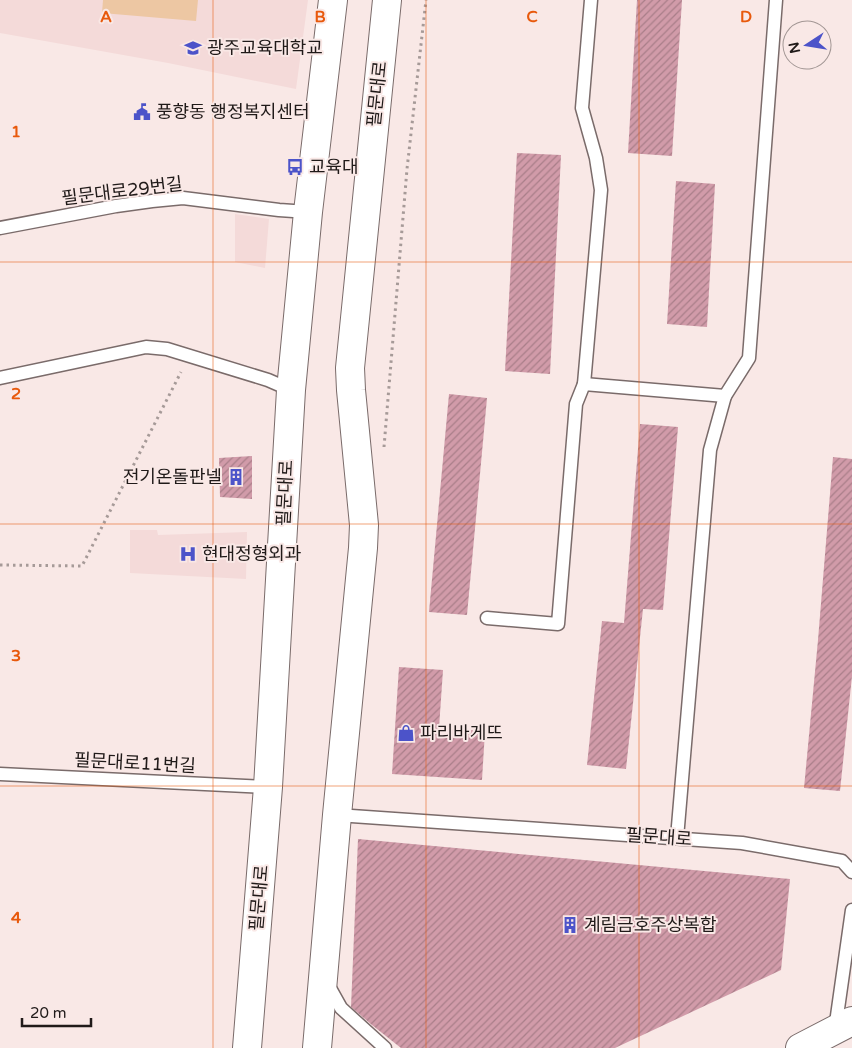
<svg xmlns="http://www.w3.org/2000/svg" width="852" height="1048" font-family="'Varela Round','Noto Sans KR',sans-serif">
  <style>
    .built { fill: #f4dad9 }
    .pitch { fill: #edc7a3 }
    .building { fill: url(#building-hatch) }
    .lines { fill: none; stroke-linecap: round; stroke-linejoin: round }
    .service-casing { stroke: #7a6b6a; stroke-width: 15 }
    .secondary-casing { stroke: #7a6b6a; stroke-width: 30 }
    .primary-casing { stroke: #7a6b6a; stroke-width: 30 }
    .path { stroke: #a69a98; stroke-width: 3; stroke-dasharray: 2.5 4; stroke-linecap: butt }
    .service { stroke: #fff; stroke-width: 12 }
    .secondary { stroke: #fff; stroke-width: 28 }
    .primary { stroke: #fff; stroke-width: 28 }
    .grid { fill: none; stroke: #e8590c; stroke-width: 1; stroke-opacity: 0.55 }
    .labels { text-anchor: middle; stroke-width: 4; stroke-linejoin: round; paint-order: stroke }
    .poi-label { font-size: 18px; fill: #201a19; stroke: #f9e8e6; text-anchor: start }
    .street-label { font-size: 18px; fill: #201a19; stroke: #f9e8e6 }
    .grid-label { font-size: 16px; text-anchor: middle; font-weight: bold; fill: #e8590c; stroke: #f9e8e6; stroke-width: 4; stroke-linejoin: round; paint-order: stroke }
  </style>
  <defs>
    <pattern id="building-hatch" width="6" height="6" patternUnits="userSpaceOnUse" patternTransform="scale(1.25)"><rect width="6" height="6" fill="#d19ba9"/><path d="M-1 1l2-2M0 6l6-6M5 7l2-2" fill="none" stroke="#a97e89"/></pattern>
  </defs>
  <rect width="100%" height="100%" fill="#f9e8e6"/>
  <!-- built -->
  <g class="built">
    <polygon points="0,0 308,0 296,89 168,63 0,33"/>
    <polygon points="235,214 269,219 265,268 235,262"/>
    <polygon points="130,530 157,530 158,535 247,532 246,579 130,573"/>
  </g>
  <!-- pitch -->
  <polygon class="pitch" points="103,0 198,0 196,21 102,13"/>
  <!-- building -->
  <g class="building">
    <polygon points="637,0 682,0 672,156 628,153"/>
    <polygon points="517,153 561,155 550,374 505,371"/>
    <polygon points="676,181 715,184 707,327 667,324"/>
    <polygon points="449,394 487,398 467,615 429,612"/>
    <polygon points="640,424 678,427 663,610 643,609 626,769 587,765 602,621 624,623"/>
    <polygon points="252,456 252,499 220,497 219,458"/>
    <polygon points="833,457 852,459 852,676 840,791 804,788 818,640"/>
    <polygon points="399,667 443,670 439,728 485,731 482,780 392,774"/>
    <polygon points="358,839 790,879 781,970 615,1048 401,1048 372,1025 351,1007"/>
  </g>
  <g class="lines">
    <!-- service casing -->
    <g class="service-casing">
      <g id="service">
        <polyline points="0,228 116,206 152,201 183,198 279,210 308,212"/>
        <polyline points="0,378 146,347 167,349 268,380 291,390"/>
        <polyline points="584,384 601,190 596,158 582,108 591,0"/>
        <polyline points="487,618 558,624 576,404 584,384 725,396 749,358 776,0"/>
        <polyline points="0,774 268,787"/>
        <polyline points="337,815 742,843 842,861 852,872"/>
        <polyline points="677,838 710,450 725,396"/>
        <polyline points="327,983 341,1008 385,1048"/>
        <polyline points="835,1030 852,910"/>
      </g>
    </g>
    <!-- secondary casing -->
    <g class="secondary-casing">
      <polyline id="secondary" points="800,1048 852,1021"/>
    </g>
    <!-- primary casing -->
    <g class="primary-casing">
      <g id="primary">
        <polyline points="247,1048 268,787 291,390 308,212 333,0"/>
        <polyline points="317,1048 337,815 363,548 364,525 351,390 350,368 387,0"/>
      </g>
    </g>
    <!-- path -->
    <g class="path">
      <polyline points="384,447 407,169 426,0"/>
      <polyline points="0,565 82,566 181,372"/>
    </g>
    <!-- service -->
    <use href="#service" class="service"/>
    <!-- secondary -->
    <use href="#secondary" class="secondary"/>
    <!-- primary -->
    <use href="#primary" class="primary"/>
  </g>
  <!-- grid -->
  <path class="grid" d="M213 0V1048M426 0V1048M639 0V1048M0 262H852M0 524H852M0 786H852"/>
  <!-- icons -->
  <defs>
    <g id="university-bare" transform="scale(1.35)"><path d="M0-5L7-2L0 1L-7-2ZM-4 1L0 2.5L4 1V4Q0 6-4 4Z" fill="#4c53c9" stroke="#f9e8e6" stroke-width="2.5" paint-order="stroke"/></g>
    <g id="civic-bare" transform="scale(1.35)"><path d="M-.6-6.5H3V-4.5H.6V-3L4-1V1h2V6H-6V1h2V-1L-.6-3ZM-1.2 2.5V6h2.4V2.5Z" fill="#4c53c9" stroke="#f9e8e6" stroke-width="2.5" paint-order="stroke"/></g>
    <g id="bus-bare" transform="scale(1.35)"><path d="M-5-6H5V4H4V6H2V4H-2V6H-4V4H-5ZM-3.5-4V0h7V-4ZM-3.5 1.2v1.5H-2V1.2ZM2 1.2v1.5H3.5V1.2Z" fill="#4c53c9" stroke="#f9e8e6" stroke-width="2.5" paint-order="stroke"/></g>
    <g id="building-bare" transform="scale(1.35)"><path d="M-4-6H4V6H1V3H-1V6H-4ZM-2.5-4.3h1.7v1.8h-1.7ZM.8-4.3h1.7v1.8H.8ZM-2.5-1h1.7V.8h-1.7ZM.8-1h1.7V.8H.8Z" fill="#4c53c9" stroke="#f9e8e6" stroke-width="2.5" paint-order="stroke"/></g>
    <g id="hospital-bare" transform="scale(1.35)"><path d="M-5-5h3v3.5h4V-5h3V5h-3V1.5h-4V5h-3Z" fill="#4c53c9" stroke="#f9e8e6" stroke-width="2.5" paint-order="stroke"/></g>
    <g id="shop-bare" transform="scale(1.35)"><path d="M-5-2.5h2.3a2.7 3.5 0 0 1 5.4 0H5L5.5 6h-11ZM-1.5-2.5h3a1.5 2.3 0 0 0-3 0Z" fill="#4c53c9" stroke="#f9e8e6" stroke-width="2.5" paint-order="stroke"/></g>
  </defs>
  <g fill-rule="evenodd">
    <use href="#university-bare" x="193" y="48"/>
    <use href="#civic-bare" x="142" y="112"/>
    <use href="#bus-bare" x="295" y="167"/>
    <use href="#building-bare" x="236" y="477"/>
    <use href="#hospital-bare" x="188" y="554"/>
    <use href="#shop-bare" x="406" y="733"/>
    <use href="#building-bare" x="570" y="925"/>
  </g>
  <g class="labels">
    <!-- poi labels -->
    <g class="poi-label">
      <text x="207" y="54">광주교육대학교</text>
      <text x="156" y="118">풍향동 행정복지센터</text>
      <text x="309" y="173">교육대</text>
      <text x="222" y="483" text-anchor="end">전기온돌판넬</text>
      <text x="202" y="560">현대정형외과</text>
      <text x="420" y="739">파리바게뜨</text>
      <text x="584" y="931">계림금호주상복합</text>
    </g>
    <!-- street labels -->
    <g class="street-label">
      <text transform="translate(377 94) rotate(-84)" y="6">필문대로</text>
      <text transform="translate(122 191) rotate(-7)" y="6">필문대로29번길</text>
      <text transform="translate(285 493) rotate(-87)" y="6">필문대로</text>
      <text transform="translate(135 763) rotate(3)" y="6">필문대로11번길</text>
      <text transform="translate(659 837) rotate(4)" y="6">필문대로</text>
      <text transform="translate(259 898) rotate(-85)" y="6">필문대로</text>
    </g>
  </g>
  <g class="grid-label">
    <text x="106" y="22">A</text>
    <text x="320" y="22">B</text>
    <text x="532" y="22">C</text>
    <text x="746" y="22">D</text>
    <text x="16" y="137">1</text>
    <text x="16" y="399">2</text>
    <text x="16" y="661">3</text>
    <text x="16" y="923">4</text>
  </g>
  <!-- north arrow -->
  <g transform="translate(807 45) rotate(258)"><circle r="24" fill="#f9e8e6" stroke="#a29694"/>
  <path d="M0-4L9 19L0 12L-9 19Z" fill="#4c53c9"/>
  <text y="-8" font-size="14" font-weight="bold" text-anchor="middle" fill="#201a19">N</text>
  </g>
  <!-- scale -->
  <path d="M22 1018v8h69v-8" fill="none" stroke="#201a19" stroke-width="2.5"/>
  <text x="30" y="1018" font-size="15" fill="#201a19" stroke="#f9e8e6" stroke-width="4" paint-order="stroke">20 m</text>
</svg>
